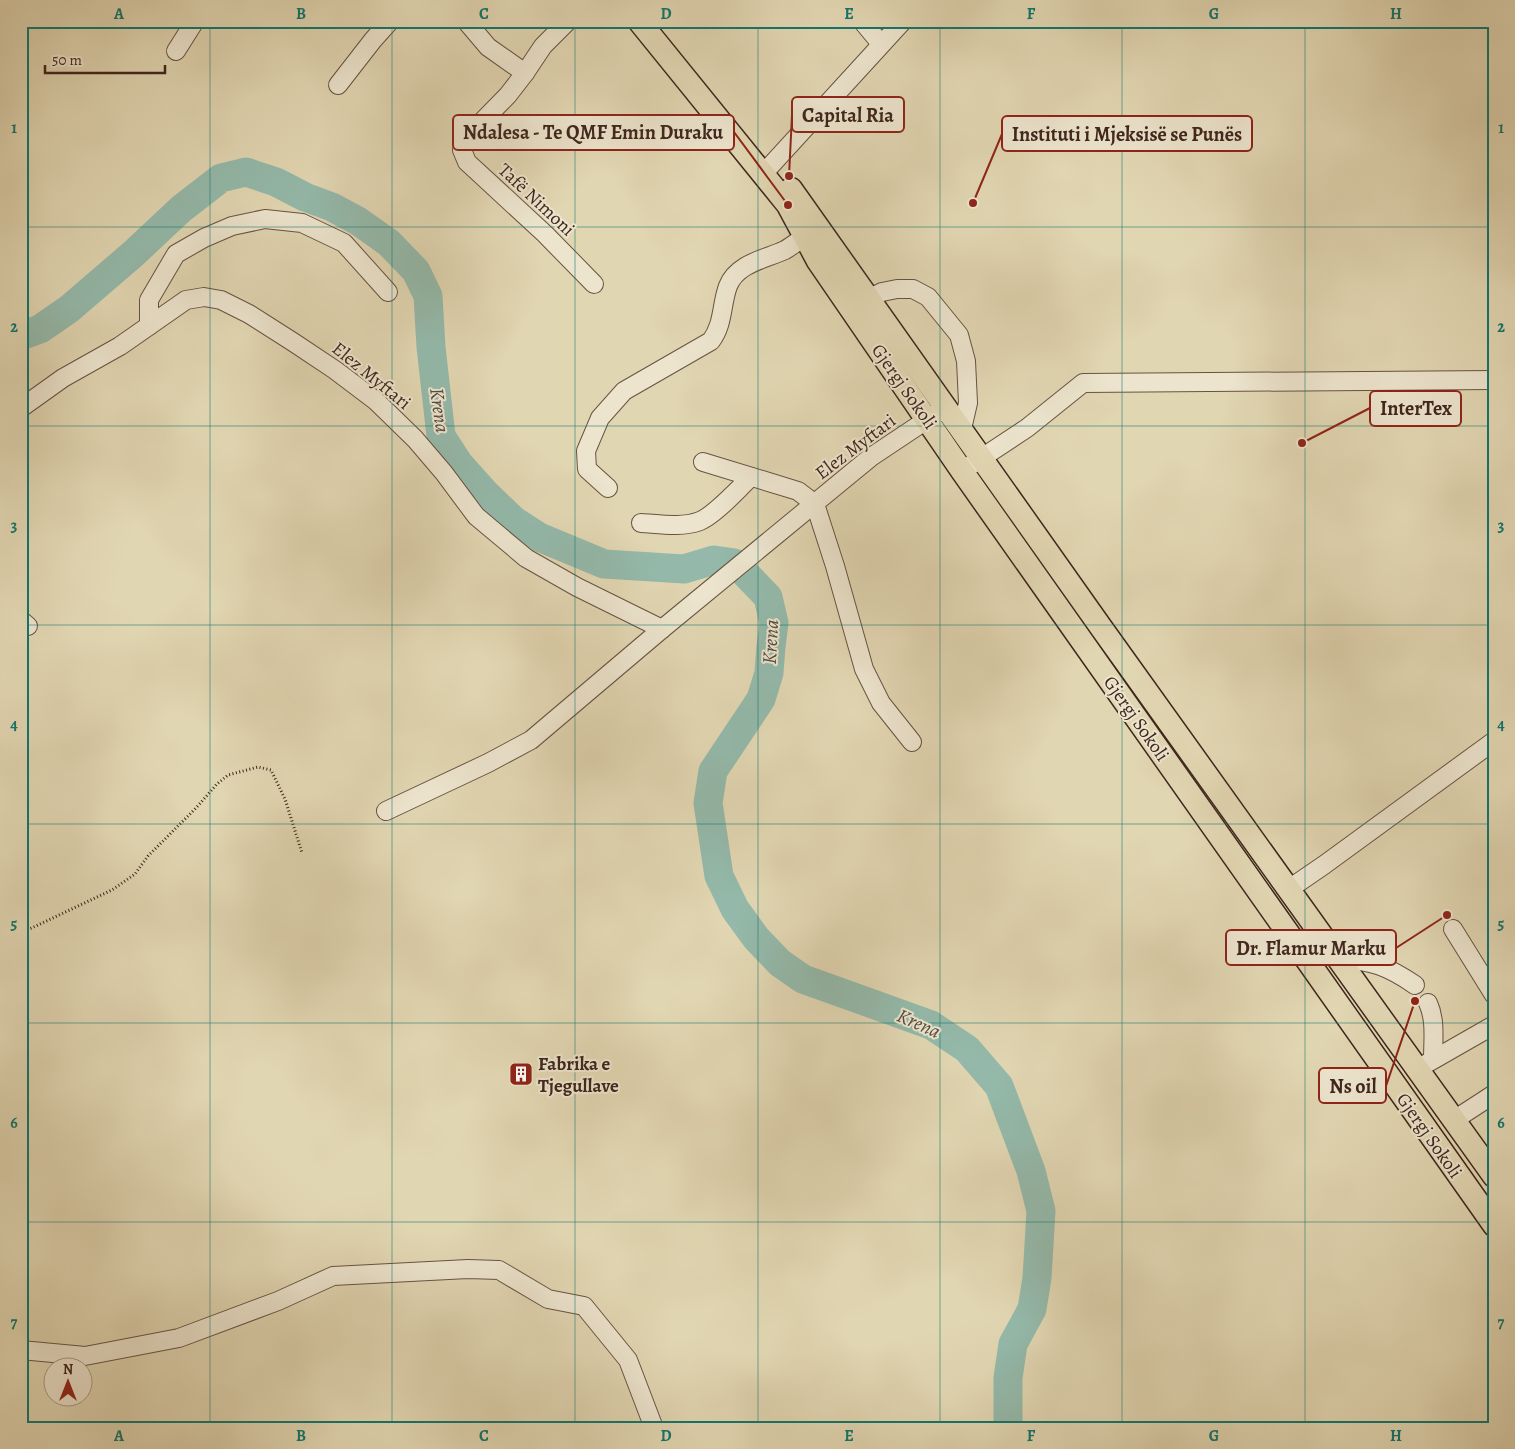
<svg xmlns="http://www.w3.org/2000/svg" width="1515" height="1449" font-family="Alegreya,serif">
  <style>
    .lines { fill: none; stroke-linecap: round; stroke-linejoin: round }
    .river { stroke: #94b9aa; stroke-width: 29 }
    .minor-casing { stroke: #685242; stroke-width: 20 }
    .major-casing { stroke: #3f261d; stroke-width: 25 }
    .path { stroke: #3f261d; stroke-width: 3; stroke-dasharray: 1 2.5; stroke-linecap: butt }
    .minor { stroke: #ece4cd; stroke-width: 18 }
    .major { stroke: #e1d6b2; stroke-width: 22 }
    .grid { fill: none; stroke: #0f766e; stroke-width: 1; stroke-opacity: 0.55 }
    .labels { text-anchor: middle; stroke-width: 4; stroke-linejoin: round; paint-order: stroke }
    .street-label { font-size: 19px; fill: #3f261d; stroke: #ece4cd }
    .poi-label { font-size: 19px; font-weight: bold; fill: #3f261d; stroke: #ece4cd; text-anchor: start }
    .water-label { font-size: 20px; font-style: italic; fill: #544b40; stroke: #ece4cd }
    .leader { fill: none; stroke: #8f2418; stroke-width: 2 }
    .callout-dot { fill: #8f2418; stroke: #ece4cd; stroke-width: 2 }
    .callout { fill: #ece4cd; stroke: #8f2418; stroke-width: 2 }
    .callout-label { font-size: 20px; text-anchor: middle; font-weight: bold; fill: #3f261d }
    .neatline { fill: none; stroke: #0f766e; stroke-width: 2 }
    .grid-label { font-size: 16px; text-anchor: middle; font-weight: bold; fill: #0f766e }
  </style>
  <rect width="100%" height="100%" fill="#e1d6b2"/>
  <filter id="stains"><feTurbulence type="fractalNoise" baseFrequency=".004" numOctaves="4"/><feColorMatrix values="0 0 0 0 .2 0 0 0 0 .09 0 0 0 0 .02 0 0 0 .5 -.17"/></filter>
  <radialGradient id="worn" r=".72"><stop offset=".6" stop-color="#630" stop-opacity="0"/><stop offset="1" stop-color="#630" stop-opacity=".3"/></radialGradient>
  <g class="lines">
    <!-- river -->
    <polyline class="river" points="21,336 40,329 69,309 133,254 181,209 221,178 246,172 276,182 305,197 332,207 358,221 389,243 416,271 428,296 431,347 441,436 459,464 485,493 513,520 539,537 604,564 684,569 714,560 735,563 768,597 774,623 771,646 769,673 761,699 713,771 708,803 719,876 735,909 756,938 780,963 803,979 931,1025 967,1049 999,1086 1031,1171 1041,1211 1037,1278 1032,1309 1013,1344 1008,1378 1008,1428"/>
    <!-- minor casing -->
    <g class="minor-casing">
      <g id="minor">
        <polyline points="466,21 488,47 525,73"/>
        <polyline points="568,21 543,46 525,73 508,95 467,137 462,150 467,162 545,234 594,284"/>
        <polyline points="862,21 881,44"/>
        <polyline points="176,51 195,21"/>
        <polyline points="338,85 373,40 390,21"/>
        <polyline points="763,174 903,21"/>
        <polyline points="870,298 882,292 897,289 913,289 928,297 959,335 966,361 968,403 962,429"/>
        <polyline points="149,326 149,300 176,254 204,238 232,226 265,219 302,223 344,243 388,292"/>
        <polyline points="21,408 63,378 120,346 186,300 204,297 221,300 249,314 293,342 335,370 376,401 415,439 444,473 476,516 526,558 577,587 662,629"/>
        <polyline points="703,462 798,491 815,504 835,566 864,669 881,703 912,742"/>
        <polyline points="971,465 1027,428 1083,383 1494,380"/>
        <path d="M608 488 587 469 586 451 600 418 624 391 711 341C724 323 721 305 728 286 737 263 766 259 785 250 792 246 798 241 804 237"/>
        <path d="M641 523C659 524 682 528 700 521 715 515 738 489 751 477"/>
        <polyline points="21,620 28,626"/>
        <polyline points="386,811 488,763 531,740 662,629 871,457 937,413"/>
        <polyline points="1289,889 1324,865 1494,741"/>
        <polyline points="1453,929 1494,995"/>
        <path d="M1339 959C1371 960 1389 967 1415 985"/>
        <path d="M1428 1003C1436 1020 1433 1041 1433 1059"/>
        <polyline points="1417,1069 1494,1025"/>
        <polyline points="1454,1120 1494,1094"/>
        <polyline points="21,1350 85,1356 179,1338 278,1301 333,1276 468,1269 499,1270 548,1299 584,1306 628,1360 654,1428"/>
      </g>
    </g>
    <!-- major casing -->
    <g class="major-casing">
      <g id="major">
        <polyline points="639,21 788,205 818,261 962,471 1494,1225"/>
        <polyline points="791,189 1100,626 1494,1176"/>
      </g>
    </g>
    <!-- path -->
    <polyline class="path" points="21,933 112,890 135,874 148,856 196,808 217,784 228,775 258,767 271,770 285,799 302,853"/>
    <!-- minor -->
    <use href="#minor" class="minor"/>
    <!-- major -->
    <use href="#major" class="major"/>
  </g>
  <!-- grid -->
  <path class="grid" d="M210 21V1428M392 21V1428M575 21V1428M758 21V1428M940 21V1428M1122 21V1428M1305 21V1428M21 227H1494M21 426H1494M21 625H1494M21 824H1494M21 1023H1494M21 1222H1494"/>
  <!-- icons -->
  <defs>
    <g id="building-square" transform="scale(1.25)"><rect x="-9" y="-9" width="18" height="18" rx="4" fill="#8f2418" stroke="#ece4cd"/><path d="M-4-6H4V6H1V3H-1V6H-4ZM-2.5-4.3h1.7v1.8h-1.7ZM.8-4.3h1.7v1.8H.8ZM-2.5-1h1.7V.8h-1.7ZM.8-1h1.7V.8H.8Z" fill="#fff"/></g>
  </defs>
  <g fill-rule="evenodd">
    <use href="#building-square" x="521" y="1074"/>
  </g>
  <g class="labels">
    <!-- street labels -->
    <g class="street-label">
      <text transform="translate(537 199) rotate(43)" y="7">Tafë Nimoni</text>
      <text transform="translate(372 375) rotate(39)" y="7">Elez Myftari</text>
      <text transform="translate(905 386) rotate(55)" y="7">Gjergj Sokoli</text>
      <text transform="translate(855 446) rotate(-37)" y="7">Elez Myftari</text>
      <text transform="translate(1137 718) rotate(55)" y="7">Gjergj Sokoli</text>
      <text transform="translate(1430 1135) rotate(55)" y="7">Gjergj Sokoli</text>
    </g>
    <!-- poi labels -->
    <g class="poi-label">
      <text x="538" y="1070">Fabrika e<tspan x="538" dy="22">Tjegullave</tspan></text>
    </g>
    <!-- water labels -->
    <g class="water-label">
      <text transform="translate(440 410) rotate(82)" y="7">Krena</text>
      <text transform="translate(770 642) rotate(-87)" y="7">Krena</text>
      <text transform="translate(919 1023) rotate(24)" y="7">Krena</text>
    </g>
  </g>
  <!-- callouts -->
  <path class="leader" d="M789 176L792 115M788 205L734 132M973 203L1002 134M1302 443L1370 408M1447 915L1396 948M1415 1001L1386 1086"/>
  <g class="callout-dot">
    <circle cx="789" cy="176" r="5"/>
    <circle cx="788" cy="205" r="5"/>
    <circle cx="973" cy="203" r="5"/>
    <circle cx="1302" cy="443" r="5"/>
    <circle cx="1447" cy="915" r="5"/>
    <circle cx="1415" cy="1001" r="5"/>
  </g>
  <g class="callout">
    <rect x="792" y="97" width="112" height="35" rx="5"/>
    <rect x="453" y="115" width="281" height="35" rx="5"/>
    <rect x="1002" y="116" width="250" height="35" rx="5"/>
    <rect x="1370" y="391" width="91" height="35" rx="5"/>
    <rect x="1226" y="930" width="170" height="35" rx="5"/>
    <rect x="1319" y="1068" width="67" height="35" rx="5"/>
  </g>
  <g class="callout-label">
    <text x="848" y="122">Capital Ria</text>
    <text x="593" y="139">Ndalesa - Te QMF Emin Duraku</text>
    <text x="1127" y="141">Instituti i Mjeksisë se Punës</text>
    <text x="1416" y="415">InterTex</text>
    <text x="1311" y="955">Dr. Flamur Marku</text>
    <text x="1353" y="1093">Ns oil</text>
  </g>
  <!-- margin -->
  <rect width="1515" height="1449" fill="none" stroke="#e1d6b2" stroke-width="55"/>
  <!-- north arrow -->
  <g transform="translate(68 1382)"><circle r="24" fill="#ece4cd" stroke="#a79887"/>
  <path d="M0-4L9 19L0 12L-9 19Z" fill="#8f2418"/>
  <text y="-8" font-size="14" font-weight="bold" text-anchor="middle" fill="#3f261d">N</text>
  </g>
  <!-- scale -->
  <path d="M45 65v8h120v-8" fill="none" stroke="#3f261d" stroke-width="2.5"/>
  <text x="52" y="65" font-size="15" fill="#3f261d" stroke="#ece4cd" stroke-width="4" paint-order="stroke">50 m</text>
  <rect x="28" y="28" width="1460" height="1394" class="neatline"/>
  <g class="grid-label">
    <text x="119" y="19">A</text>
    <text x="301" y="19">B</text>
    <text x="484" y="19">C</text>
    <text x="666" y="19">D</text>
    <text x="849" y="19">E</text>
    <text x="1031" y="19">F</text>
    <text x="1214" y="19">G</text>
    <text x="1396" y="19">H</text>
    <text x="14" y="133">1</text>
    <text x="1501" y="133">1</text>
    <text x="14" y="332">2</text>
    <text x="1501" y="332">2</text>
    <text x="14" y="531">3</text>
    <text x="1501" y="531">3</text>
    <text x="14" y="730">4</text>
    <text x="1501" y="730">4</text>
    <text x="14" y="929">5</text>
    <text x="1501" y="929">5</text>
    <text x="14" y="1128">6</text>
    <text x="1501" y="1128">6</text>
    <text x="14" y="1328">7</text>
    <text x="1501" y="1328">7</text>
    <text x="119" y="1441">A</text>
    <text x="301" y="1441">B</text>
    <text x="484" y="1441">C</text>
    <text x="666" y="1441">D</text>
    <text x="849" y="1441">E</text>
    <text x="1031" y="1441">F</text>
    <text x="1214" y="1441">G</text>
    <text x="1396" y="1441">H</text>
  </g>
  <rect width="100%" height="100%" filter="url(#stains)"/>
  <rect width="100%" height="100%" fill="url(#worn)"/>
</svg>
